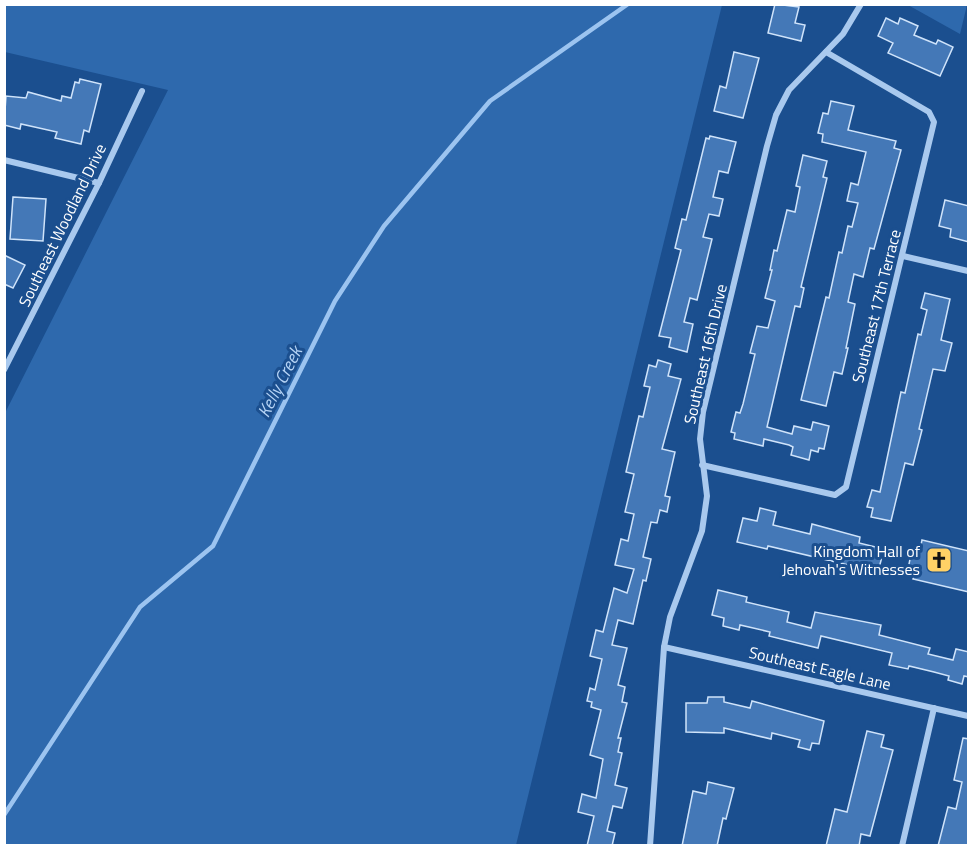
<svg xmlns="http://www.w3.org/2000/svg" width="973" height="850" font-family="'Titillium Web',sans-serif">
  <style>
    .green { fill: #2e69ad }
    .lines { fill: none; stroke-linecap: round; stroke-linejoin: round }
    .stream { stroke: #9cc4f0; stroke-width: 4.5 }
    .building { fill: #4478b7; stroke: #cfe3fa; stroke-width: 1.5 }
    .street { stroke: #a9c9ee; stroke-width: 6 }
    .labels { text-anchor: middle; stroke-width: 6; stroke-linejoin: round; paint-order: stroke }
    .street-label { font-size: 16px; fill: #fff; stroke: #1b4f8f }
    .poi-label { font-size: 16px; fill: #fff; stroke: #1b4f8f; text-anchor: end }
    .water-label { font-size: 18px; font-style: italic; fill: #b5d3f5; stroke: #1b4f8f }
  </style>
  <rect width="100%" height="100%" fill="#1b4f8f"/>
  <!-- green -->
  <g class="green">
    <polygon points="5,4 722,5 516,845 5,845 5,413 168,90 5,52"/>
    <polygon points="908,5 967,5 960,34"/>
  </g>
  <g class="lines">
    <!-- stream -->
    <polyline class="stream" points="4,815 140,607 213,546 335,301 384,226 490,101 628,4"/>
  </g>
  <!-- building -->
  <g class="building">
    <polygon points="775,4 799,7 795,23 805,25 801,41 768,33"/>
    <polygon points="886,18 898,24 900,18 918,26 914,35 936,44 938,40 953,47 940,76 888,53 893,43 878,36"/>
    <polygon points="734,52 759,58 743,118 714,111 720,86 726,88"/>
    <polygon points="80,79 101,84 89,132 84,130 81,144 55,138 57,132 21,124 20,129 4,125 6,96 26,98 28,92 61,101 62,96 71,98 75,82 79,83"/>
    <polygon points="831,101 854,106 848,130 896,141 894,148 901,150 874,249 870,248 863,277 854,274 848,302 855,304 846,348 848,348 842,374 834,372 826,406 801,400 826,297 829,298 839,252 842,253 848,226 852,227 858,203 847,201 851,183 858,185 866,152 822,142 823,134 818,133 823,113 828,114"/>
    <polygon points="710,136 736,142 728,173 719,171 713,197 723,199 719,216 709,214 703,237 712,239 697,300 690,298 684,322 693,324 687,352 669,347 671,338 659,336 681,250 675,248 682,219 686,220 706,138 709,139"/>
    <polygon points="803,155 827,161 823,177 827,178 801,287 804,288 800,307 795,306 767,427 792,434 794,426 811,430 813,422 829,426 824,449 819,448 818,452 811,450 809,460 791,455 793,447 789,445 764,439 763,446 734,439 735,433 731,432 736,412 740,413 743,404 755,354 750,353 757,326 768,328 775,301 765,298 772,270 770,270 774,250 777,251 787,210 795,212 800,187 796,186"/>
    <polygon points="13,197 46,199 43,241 10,239"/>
    <polygon points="945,200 969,206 969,242 950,237 951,229 939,226"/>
    <polygon points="4,255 25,265 13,288 4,284"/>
    <polygon points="925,293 950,299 941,340 952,343 945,371 933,369 919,429 922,430 913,465 905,463 891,521 871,517 873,508 867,507 872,490 880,492 901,392 905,393 918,334 921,335 927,310 921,308"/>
    <polygon points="658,360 671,364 668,376 681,379 662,449 675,452 665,496 670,497 667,512 660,510 657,523 651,522 643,557 651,559 646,581 643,580 633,624 618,620 612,645 627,648 618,685 625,687 622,702 627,703 618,738 621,738 618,752 622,753 615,785 627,788 622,808 613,806 607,831 615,833 612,846 587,846 594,816 578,812 582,794 596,798 603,759 590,755 601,710 591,707 592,702 587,701 590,688 595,690 602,659 590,656 596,630 603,632 614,588 627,593 634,569 615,565 621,539 628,541 634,514 625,512 634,474 626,472 639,416 643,417 650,387 644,386 649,365 656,367"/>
    <polygon points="760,508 776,512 773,525 810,534 812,524 860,537 859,543 884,549 878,572 768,546 767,549 737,542 743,518 757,521"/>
    <polygon points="922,540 969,551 969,592 913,579 916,570 908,569 912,549 920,550"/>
    <polygon points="718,590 747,597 746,602 789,612 787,622 811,628 815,612 881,625 879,635 930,648 928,654 953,660 956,649 969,652 969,677 964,676 962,684 948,680 949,676 934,672 909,666 908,669 889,665 892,653 821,636 818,648 769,636 770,632 740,625 739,630 723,626 724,618 712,615"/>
    <polygon points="708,697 724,697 724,702 750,708 752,701 824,721 819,744 812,743 810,750 798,747 800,740 772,733 771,739 724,728 724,733 686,732 686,703 707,703"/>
    <polygon points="867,731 884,735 881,747 893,750 870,836 861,834 859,846 826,846 835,809 847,812"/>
    <polygon points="963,738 969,739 969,846 938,846 948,807 956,809 962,782 954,780"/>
    <polygon points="708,782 734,788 726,819 723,818 717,846 682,846 693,791 706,794"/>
  </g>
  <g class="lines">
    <!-- street -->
    <g class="street">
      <polyline points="4,160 99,183"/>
      <polyline points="903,256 968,271"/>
      <polyline points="4,370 99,183 142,91"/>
      <polyline points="702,465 835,495 846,487 934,122 929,112 826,52"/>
      <polyline points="664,647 968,716"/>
      <polyline points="650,846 664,647 670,617 702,531 707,496 700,439 703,412 767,146 776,115 789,90 843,34 861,4"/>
      <polyline points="902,846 934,708"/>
    </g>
  </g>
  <!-- icons -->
  <defs>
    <g id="church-square" transform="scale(1.35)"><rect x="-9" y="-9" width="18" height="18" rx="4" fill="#ffd166" stroke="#1b4f8f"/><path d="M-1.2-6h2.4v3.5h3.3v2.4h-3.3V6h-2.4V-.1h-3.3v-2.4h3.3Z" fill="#111"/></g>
  </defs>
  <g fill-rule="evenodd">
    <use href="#church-square" x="939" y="560"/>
  </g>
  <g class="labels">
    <!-- street labels -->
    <g class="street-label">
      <text transform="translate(62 225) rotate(-64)" y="6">Southeast Woodland Drive</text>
      <text transform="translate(876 306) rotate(-76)" y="6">Southeast 17th Terrace</text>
      <text transform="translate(705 354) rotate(-77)" y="6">Southeast 16th Drive</text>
      <text transform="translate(820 668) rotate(13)" y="6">Southeast Eagle Lane</text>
    </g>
    <!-- poi labels -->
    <g class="poi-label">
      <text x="920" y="557">Kingdom Hall of<tspan x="920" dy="18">Jehovah's Witnesses</tspan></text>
    </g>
    <!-- water labels -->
    <g class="water-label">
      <text transform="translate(280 382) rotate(-63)" y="6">Kelly Creek</text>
    </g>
  </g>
  <!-- border -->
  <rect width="973" height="850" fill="none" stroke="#ffffff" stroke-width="12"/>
</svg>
